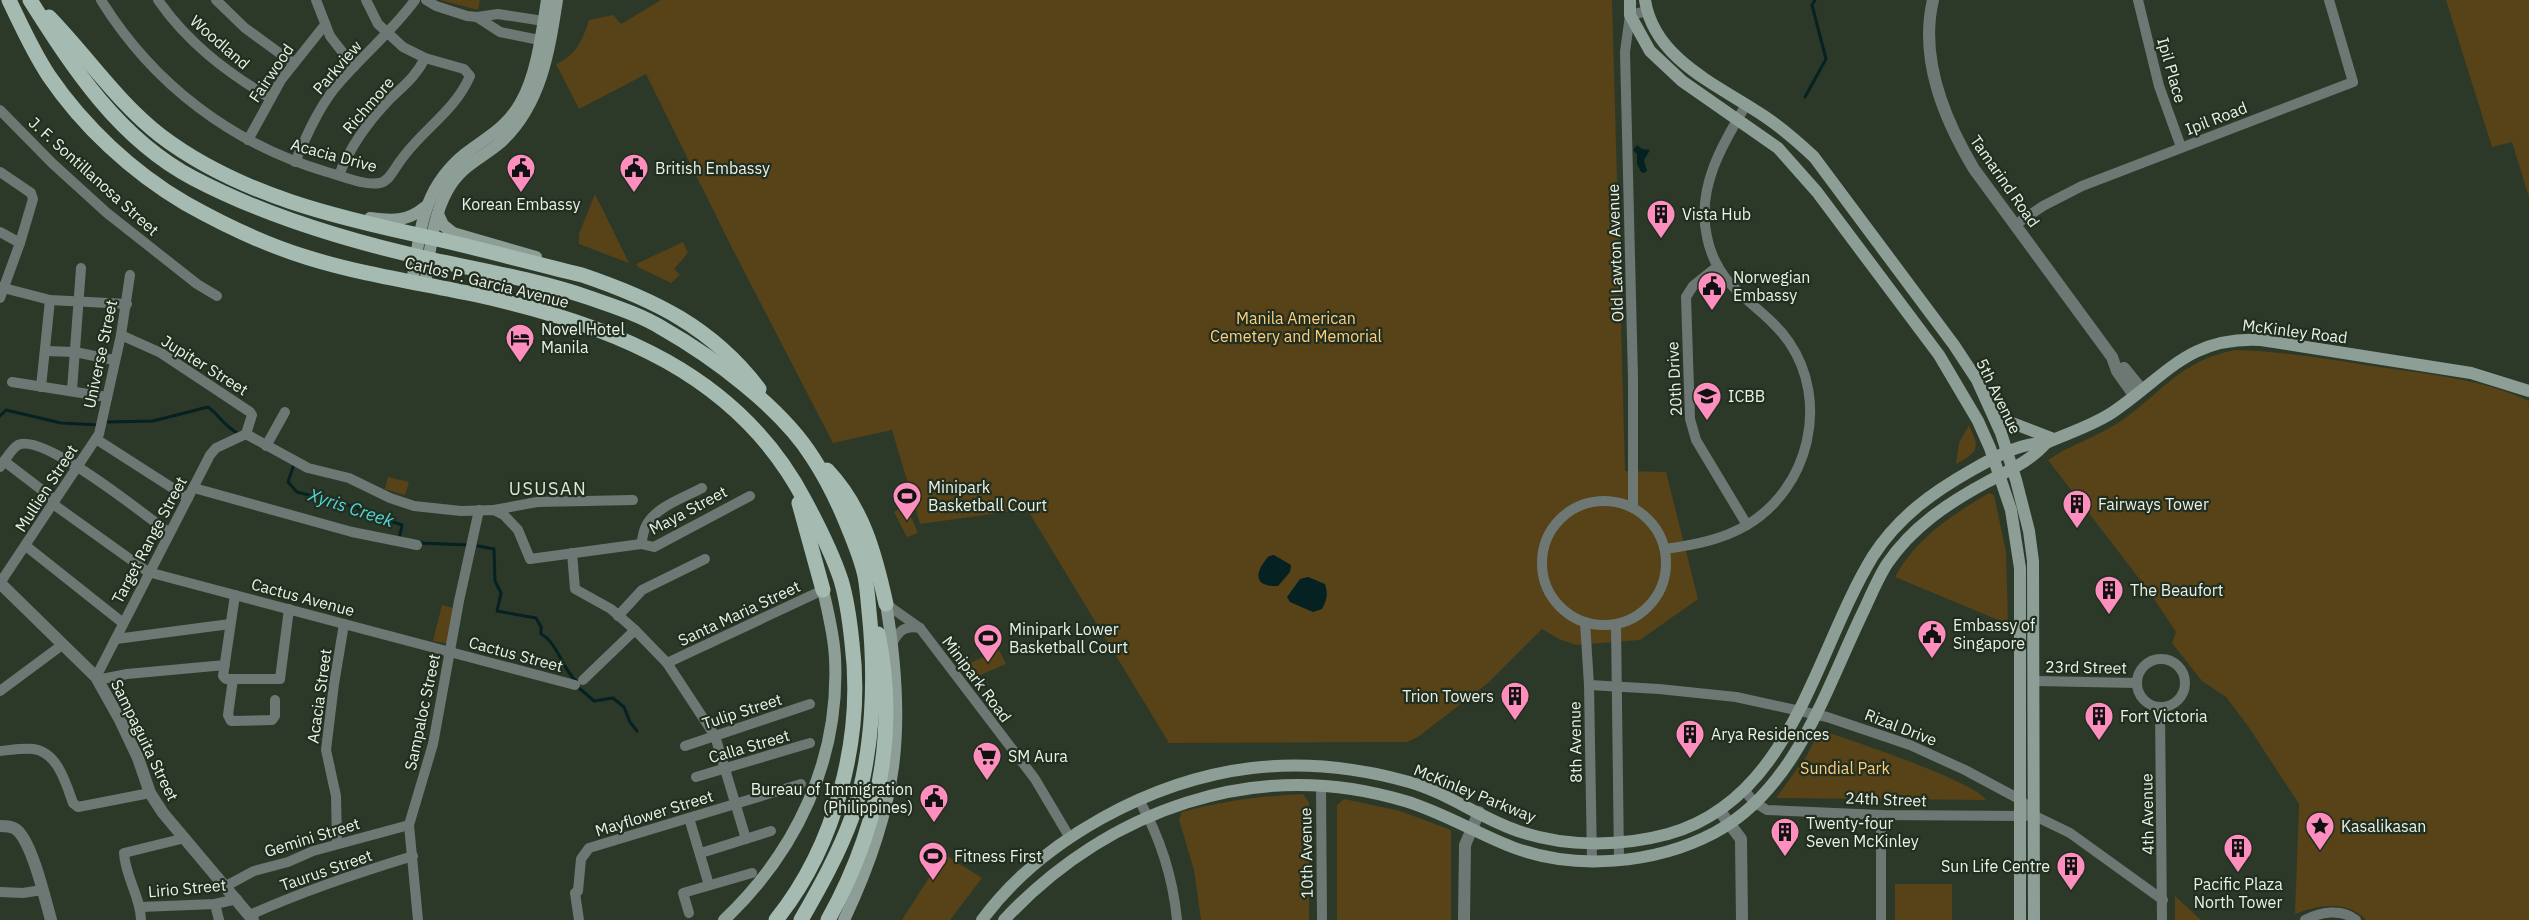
<svg xmlns="http://www.w3.org/2000/svg" width="2529" height="920" font-family="'IBM Plex Sans',sans-serif">
  <style>
    .green { fill: #584217 }
    .water { fill: #052122 }
    .lines { fill: none; stroke-linecap: round; stroke-linejoin: round }
    .stream { stroke: #052122; stroke-width: 3 }
    .minor { stroke: #6d7874; stroke-width: 10 }
    .tertiary { stroke: #6d7874; stroke-width: 12 }
    .secondary { stroke: #8d9e97; stroke-width: 12 }
    .primary { stroke: #a5bbb2; stroke-width: 15 }
    .labels { text-anchor: middle; stroke-width: 4.5; stroke-linejoin: round; paint-order: stroke }
    .street-label { font-size: 16px; fill: #eaf2e8; stroke: #222e1f }
    .poi-label { font-size: 16px; fill: #eaf2e8; stroke: #222e1f; text-anchor: start }
    .park-label { font-size: 16px; fill: #fdcf7c; stroke: #222e1f }
    .neighbourhood-label { font-size: 18px; letter-spacing: 1.5px; fill: #d9e9d5; stroke: #222e1f }
    .water-label { font-size: 18px; font-style: italic; fill: #51d6da; stroke: #222e1f }
  </style>
  <rect width="100%" height="100%" fill="#2c3929"/>
  <!-- green -->
  <g class="green">
    <polygon points="440,0 480,0 478,10"/>
    <path d="M661 0H1612L1625 471 1666 472 1698 599 1640 640 1576 645 1559 639 1542 629 1488 683 1418 737 1407 742 1169 743 1027 509 920 524 892 430 833 443 731 246 646 74 579 109 556 64C576 56 583 39 589 20L613 15 621 24Z"/>
    <polygon points="2446,0 2529,0 2529,197 2512,142 2492,147"/>
    <polygon points="595,194 629,263 579,244 579,234"/>
    <polygon points="683,242 688,253 674,269 680,275 671,283 638,267 636,264"/>
    <path d="M2235 350C2281 351 2327 359 2372 366 2425 374 2480 378 2529 401V920H2366C2347 900 2319 905 2295 914L2299 804 2248 726 2226 697 2202 681 2172 643 2176 632 2148 590 2048 460C2070 445 2096 437 2118 423 2161 394 2179 361 2235 350Z"/>
    <path d="M1969 425C1980 449 1979 451 1956 464L1959 443Z"/>
    <polygon points="388,477 409,482 405,495 385,489"/>
    <path d="M1989 493 1994 495 2006 552 2008 624 1895 577C1916 538 1952 515 1989 493Z"/>
    <polygon points="906,505 918,533 907,537 894,512"/>
    <polygon points="442,605 457,609 449,644 433,641"/>
    <polygon points="999,650 1006,664 978,676 970,663"/>
    <path d="M1820 730C1845 738 1977 782 1986 800L1776 798 1806 757Z"/>
    <path d="M1303 794 1309 803V920H1201L1194 870 1179 820 1182 812C1223 801 1261 796 1303 794Z"/>
    <polygon points="1344,799 1400,811 1451,830 1451,920 1337,920 1337,805"/>
    <polygon points="944,854 982,878 950,920 902,920"/>
    <rect x="1895" y="884" width="57" height="36"/>
    <polygon points="2175,896 2201,920 2175,920"/>
  </g>
  <!-- water -->
  <g class="water">
    <polygon points="1637,145 1642,149 1650,150 1644,160 1647,171 1644,173 1641,172 1637,164 1637,154 1633,150"/>
    <path d="M1274 555 1291 565 1290 572 1278 586C1252 587 1255 571 1269 556Z"/>
    <path d="M1308 577 1325 584C1328 594 1327 600 1322 609L1313 612 1290 602 1287 597 1300 579Z"/>
  </g>
  <g class="lines">
    <!-- stream -->
    <g class="stream">
      <polyline points="1805,97 1826,59 1812,5 1815,0"/>
      <polyline points="0,416 6,410 61,423 99,425"/>
      <path d="M108 422 153 421 208 407C222 417 221 424 239 434"/>
      <polyline points="294,464 288,482 297,492 356,507 364,512 402,525 399,540"/>
      <polyline points="419,543 469,545"/>
      <path d="M478 546 494 549 495 581 501 593 497 611 536 618 541 627V634C558 643 562 669 576 681"/>
      <polyline points="578,687 594,701 613,698 624,707 630,722 637,731"/>
    </g>
    <!-- minor -->
    <g class="minor">
      <path d="M101 0C153 84 232 144 327 172 342 176 364 186 380 183 390 181 395 167 401 160 422 130 455 111 470 76L464 69 425 58 403 47 378 24 366 0"/>
      <path d="M158 0C187 42 226 72 270 98"/>
      <polyline points="216,0 245,28 293,63"/>
      <polyline points="316,0 330,36 354,67"/>
      <polyline points="426,0 436,6 467,16 477,17 498,14 550,22"/>
      <polyline points="2138,0 2159,86 2181,147"/>
      <polyline points="477,17 500,32 549,42"/>
      <polyline points="0,110 52,163 107,213 197,284 217,296"/>
      <polyline points="248,140 281,80 324,26"/>
      <path d="M295 162C306 137 317 111 334 89 359 58 391 33 415 0"/>
      <polyline points="0,172 31,193 33,199 20,243 0,298"/>
      <path d="M339 175C350 147 367 123 388 101 402 87 416 77 425 58"/>
      <polyline points="2015,225 2043,206 2082,186 2353,82 2329,0"/>
      <polyline points="0,232 20,243"/>
      <polyline points="1718,266 1693,286 1686,297 1690,419 1696,440 1747,525"/>
      <polyline points="0,287 50,300 127,304"/>
      <polyline points="121,335 161,353 250,412 252,415 246,434"/>
      <polyline points="46,351 75,352 114,360"/>
      <polyline points="12,382 107,397"/>
      <polyline points="41,387 50,300"/>
      <polyline points="72,390 81,268"/>
      <path d="M246 434 308 468 349 478 390 498 414 506 461 511 494 510 504 515 518 530 530 559 641 544C643 538 643 531 646 526 655 507 685 497 702 488"/>
      <polyline points="96,439 188,498"/>
      <polyline points="266,446 285,412"/>
      <polyline points="4,461 55,500"/>
      <path d="M0 467C5 461 11 449 18 445 43 432 146 516 168 532"/>
      <polyline points="194,488 352,532 417,545"/>
      <circle cx="1604" cy="563" r="62"/>
      <polyline points="53,504 148,572 575,685"/>
      <polyline points="1633,508 1633,379 1625,52 1630,15 1648,11"/>
      <polyline points="494,510 537,502 633,500"/>
      <polyline points="641,544 654,547 750,496"/>
      <polyline points="26,546 123,623"/>
      <path d="M1665 549C1693 545 1722 540 1747 525 1809 488 1830 402 1789 342 1761 302 1718 292 1707 237 1696 188 1722 145 1746 105"/>
      <polyline points="572,553 575,589 611,609 635,630 667,663 715,736 746,839"/>
      <polyline points="0,583 99,434 121,335 130,275"/>
      <polyline points="235,595 223,676 226,679 280,679 289,609"/>
      <polyline points="886,604 920,628 1035,779 1070,838"/>
      <polyline points="618,616 642,590 705,559"/>
      <polyline points="1585,622 1589,685 1592,861"/>
      <polyline points="1616,624 1619,860"/>
      <polyline points="116,639 230,624"/>
      <path d="M893 642C899 630 906 625 920 628"/>
      <circle cx="2161" cy="683" r="24"/>
      <polyline points="667,663 823,590"/>
      <polyline points="96,677 210,455 216,448 246,434"/>
      <polyline points="233,679 228,715 231,721 272,720 275,716 275,700"/>
      <polyline points="97,680 127,674 225,665"/>
      <polyline points="583,680 635,630"/>
      <polyline points="2035,681 2137,683"/>
      <polyline points="1589,685 1659,689 1736,697 1827,717 1910,745 1965,770 2021,800 2035,816 2070,833 2163,900"/>
      <polyline points="0,691 62,645"/>
      <polyline points="2160,707 2162,920"/>
      <polyline points="685,746 810,704"/>
      <path d="M0 751C11 750 22 748 33 749 58 752 66 784 73 803L78 807 150 793"/>
      <polyline points="696,777 810,743"/>
      <polyline points="1321,785 1322,920"/>
      <polyline points="1744,790 1754,802 1767,810 1881,815 2026,816"/>
      <path d="M1139 800C1160 837 1173 878 1177 920"/>
      <polyline points="689,818 709,885"/>
      <polyline points="337,843 336,796 326,750 334,684 344,624"/>
      <polyline points="701,853 771,831"/>
      <polyline points="226,886 254,871 288,862 313,851 409,825"/>
      <polyline points="0,892 23,893 42,890"/>
      <polyline points="215,904 219,920"/>
      <polyline points="141,907 215,904 237,899"/>
      <polyline points="689,913 683,893 752,873"/>
      <path d="M250 915C303 891 357 873 413 856"/>
      <path d="M141 920C141 898 125 876 124 853L185 838"/>
      <polyline points="418,920 409,825 433,744 459,601 479,510"/>
      <polyline points="579,920 575,893 578,891 581,859 589,848 801,784"/>
      <polyline points="1881,920 1881,815"/>
      <path d="M2305 920C2320 912 2342 908 2356 920"/>
    </g>
    <!-- tertiary -->
    <g class="tertiary">
      <path d="M1933 0C1919 59 1944 119 1974 169L2112 357 2117 371 2134 395"/>
      <polyline points="2124,368 2141,389"/>
      <polyline points="0,583 96,677 119,718 138,758 150,793 163,813 253,920"/>
      <polyline points="1719,810 1741,839 1742,920"/>
      <path d="M0 826C6 826 13 826 18 831 33 846 45 899 51 920"/>
      <polyline points="1464,920 1465,845 1479,812"/>
    </g>
    <!-- secondary -->
    <g class="secondary">
      <polyline points="1630,0 1630,15 1650,51 1682,81 1778,148 1817,192 1939,355 1978,421 1990,448 2011,510 2020,568 2020,920"/>
      <path d="M1645 0C1654 60 1720 86 1764 116 1782 128 1798 142 1814 157L1954 345 1977 380 2001 433 2016 480 2029 531 2033 561 2034 920"/>
      <polyline points="438,214 443,225 453,233 536,257"/>
      <path d="M370 218C392 221 407 222 425 207"/>
      <path d="M412 282C421 230 421 190 465 154 487 137 507 128 521 102 537 75 542 31 547 0"/>
      <path d="M425 284C430 254 432 218 447 191 461 165 480 160 501 142 541 105 549 52 557 0"/>
      <polyline points="1994,416 2054,439"/>
      <path d="M724 920C797 851 840 759 835 658 834 635 828 612 823 590"/>
      <path d="M844 920C898 806 907 728 886 604"/>
      <path d="M982 920C1042 839 1152 780 1252 768 1304 762 1359 768 1409 782 1448 793 1480 818 1518 831 1565 847 1620 847 1668 834 1793 799 1814 652 1873 556 1898 517 1933 492 1972 470 1993 458 2021 442 2046 443 2068 433 2092 426 2113 412 2166 376 2189 336 2261 340L2471 373 2529 391"/>
      <path d="M1004 920C1107 810 1256 756 1405 801 1442 812 1476 833 1512 847 1575 871 1655 864 1714 833 1796 790 1826 688 1864 610 1871 595 1878 578 1887 564 1912 527 1948 503 1987 482 2007 471 2031 461 2046 443"/>
    </g>
    <!-- primary -->
    <g class="primary">
      <path d="M9 0C21 25 33 52 49 76 83 126 132 172 185 203 224 225 266 245 309 258 364 275 421 283 477 295 611 324 739 374 805 501 819 527 832 553 841 580 847 600 850 623 852 643 864 738 836 845 776 920"/>
      <path d="M30 0C73 68 119 139 193 178 267 217 348 241 429 259 483 271 538 280 590 298 613 306 641 315 662 328 713 357 782 408 813 458 826 478 837 500 846 522 853 539 861 557 865 576 867 587 868 600 869 611 876 677 874 754 852 817 839 853 820 887 801 920"/>
      <path d="M49 17C87 56 117 102 161 136 239 195 338 218 432 238 482 249 532 263 582 275 653 299 712 327 759 389"/>
      <path d="M827 470C863 508 875 554 886 604"/>
      <polyline points="799,503 823,590"/>
      <path d="M828 920C878 830 899 736 878 634"/>
    </g>
  </g>
  <!-- icons -->
  <defs>
    <g id="civic-pin" transform="scale(1.5)"><path d="M0 17L-7.5 6A9.5 9.5 0 1 1 7.5 6Z" fill="#fd8ebe" stroke="#222e1f"/><path d="M-.6-6.5H3V-4.5H.6V-3L4-1V1h2V6H-6V1h2V-1L-.6-3ZM-1.2 2.5V6h2.4V2.5Z" fill="#111"/></g>
    <g id="building-pin" transform="scale(1.5)"><path d="M0 17L-7.5 6A9.5 9.5 0 1 1 7.5 6Z" fill="#fd8ebe" stroke="#222e1f"/><path d="M-4-6H4V6H1V3H-1V6H-4ZM-2.5-4.3h1.7v1.8h-1.7ZM.8-4.3h1.7v1.8H.8ZM-2.5-1h1.7V.8h-1.7ZM.8-1h1.7V.8H.8Z" fill="#111"/></g>
    <g id="hotel-pin" transform="scale(1.5)"><path d="M0 17L-7.5 6A9.5 9.5 0 1 1 7.5 6Z" fill="#fd8ebe" stroke="#222e1f"/><path d="M-6-4.5h1.5V1H6V5H4.5V3h-9V5H-6ZM-4 0a1.8 1.8 0 1 1 3.6 0ZM.5 0V-2.5h3Q6-2.5 6 0Z" fill="#111"/></g>
    <g id="school-pin" transform="scale(1.5)"><path d="M0 17L-7.5 6A9.5 9.5 0 1 1 7.5 6Z" fill="#fd8ebe" stroke="#222e1f"/><path d="M0-5L7-2L0 1L-7-2ZM-4 1L0 2.5L4 1V4Q0 6-4 4Z" fill="#111"/></g>
    <g id="stadium-pin" transform="scale(1.5)"><path d="M0 17L-7.5 6A9.5 9.5 0 1 1 7.5 6Z" fill="#fd8ebe" stroke="#222e1f"/><path d="M0-5a6.5 5 0 1 0 0 10a6.5 5 0 1 0 0-10ZM-3.5-1.8h7v3.6h-7Z" fill="#111"/></g>
    <g id="supermarket-pin" transform="scale(1.5)"><path d="M0 17L-7.5 6A9.5 9.5 0 1 1 7.5 6Z" fill="#fd8ebe" stroke="#222e1f"/><path d="M-6-5.5h2.5l.6 2H6L4.5 2H-2.5L-4.4-4H-6ZM-1.5 3.2a1.3 1.3 0 1 0 .1 0ZM3 3.2a1.3 1.3 0 1 0 .1 0Z" fill="#111"/></g>
    <g id="sight-pin" transform="scale(1.5)"><path d="M0 17L-7.5 6A9.5 9.5 0 1 1 7.5 6Z" fill="#fd8ebe" stroke="#222e1f"/><path d="M0-6L1.8-2.2L6-1.7L2.9 1.2L3.7 5.4L0 3.3L-3.7 5.4L-2.9 1.2L-6-1.7L-1.8-2.2Z" fill="#111"/></g>
  </defs>
  <g fill-rule="evenodd">
    <use href="#civic-pin" x="521" y="168"/>
    <use href="#civic-pin" x="634" y="168"/>
    <use href="#building-pin" x="1661" y="214"/>
    <use href="#civic-pin" x="1712" y="286"/>
    <use href="#hotel-pin" x="520" y="338"/>
    <use href="#school-pin" x="1707" y="396"/>
    <use href="#stadium-pin" x="907" y="496"/>
    <use href="#building-pin" x="2077" y="504"/>
    <use href="#building-pin" x="2109" y="590"/>
    <use href="#civic-pin" x="1932" y="634"/>
    <use href="#stadium-pin" x="988" y="638"/>
    <use href="#building-pin" x="1515" y="696"/>
    <use href="#building-pin" x="2099" y="716"/>
    <use href="#building-pin" x="1690" y="734"/>
    <use href="#supermarket-pin" x="987" y="756"/>
    <use href="#civic-pin" x="934" y="798"/>
    <use href="#sight-pin" x="2320" y="826"/>
    <use href="#building-pin" x="1785" y="832"/>
    <use href="#building-pin" x="2238" y="848"/>
    <use href="#stadium-pin" x="933" y="856"/>
    <use href="#building-pin" x="2071" y="866"/>
  </g>
  <g class="labels">
    <!-- street labels -->
    <g class="street-label">
      <text transform="translate(220 42) rotate(41)" y="6">Woodland</text>
      <text transform="translate(337 67) rotate(-49)" y="6">Parkview</text>
      <text transform="translate(2172 70) rotate(74)" y="6">Ipil Place</text>
      <text transform="translate(271 73) rotate(-56)" y="6">Fairwood</text>
      <text transform="translate(368 105) rotate(-49)" y="6">Richmore</text>
      <text transform="translate(2216 118) rotate(-21)" y="6">Ipil Road</text>
      <text transform="translate(334 155) rotate(15)" y="6">Acacia Drive</text>
      <text transform="translate(94 176) rotate(42)" y="6">J. F. Sontillanosa Street</text>
      <text transform="translate(2005 181) rotate(55)" y="6">Tamarind Road</text>
      <text transform="translate(1615 253) rotate(-92)" y="6">Old Lawton Avenue</text>
      <text transform="translate(487 282) rotate(14)" y="6">Carlos P. Garcia Avenue</text>
      <text transform="translate(2295 331) rotate(7)" y="6">McKinley Road</text>
      <text transform="translate(100 354) rotate(-78)" y="6">Universe Street</text>
      <text transform="translate(205 365) rotate(32)" y="6">Jupiter Street</text>
      <text transform="translate(1674 379) rotate(-93)" y="6">20th Drive</text>
      <text transform="translate(1999 396) rotate(64)" y="6">5th Avenue</text>
      <text transform="translate(46 488) rotate(-57)" y="6">Mullien Street</text>
      <text transform="translate(688 510) rotate(-28)" y="6">Maya Street</text>
      <text transform="translate(149 540) rotate(-62)" y="6">Target Range Street</text>
      <text transform="translate(303 597) rotate(15)" y="6">Cactus Avenue</text>
      <text transform="translate(739 613) rotate(-25)" y="6">Santa Maria Street</text>
      <text transform="translate(516 654) rotate(15)" y="6">Cactus Street</text>
      <text transform="translate(2086 667) rotate(1)" y="6">23rd Street</text>
      <text transform="translate(977 679) rotate(53)" y="6">Minipark Road</text>
      <text transform="translate(319 696) rotate(-82)" y="6">Acacia Street</text>
      <text transform="translate(742 711) rotate(-18)" y="6">Tulip Street</text>
      <text transform="translate(422 712) rotate(-78)" y="6">Sampaloc Street</text>
      <text transform="translate(1901 727) rotate(21)" y="6">Rizal Drive</text>
      <text transform="translate(145 740) rotate(64)" y="6">Sampaguita Street</text>
      <text transform="translate(1575 742) rotate(-91)" y="6">8th Avenue</text>
      <text transform="translate(749 746) rotate(-16)" y="6">Calla Street</text>
      <text transform="translate(1475 793) rotate(22)" y="6">McKinley Parkway</text>
      <text transform="translate(1886 799) rotate(2)" y="6">24th Street</text>
      <text transform="translate(654 813) rotate(-17)" y="6">Mayflower Street</text>
      <text transform="translate(2147 814) rotate(-91)" y="6">4th Avenue</text>
      <text transform="translate(312 837) rotate(-17)" y="6">Gemini Street</text>
      <text transform="translate(1306 853) rotate(-91)" y="6">10th Avenue</text>
      <text transform="translate(326 870) rotate(-19)" y="6">Taurus Street</text>
      <text transform="translate(187 888) rotate(-5)" y="6">Lirio Street</text>
    </g>
    <!-- poi labels -->
    <g class="poi-label">
      <text x="655" y="174">British Embassy</text>
      <text x="521" y="210" text-anchor="middle">Korean Embassy</text>
      <text x="1682" y="220">Vista Hub</text>
      <text x="1733" y="283">Norwegian<tspan x="1733" dy="18">Embassy</tspan></text>
      <text x="541" y="335">Novel Hotel<tspan x="541" dy="18">Manila</tspan></text>
      <text x="1728" y="402">ICBB</text>
      <text x="928" y="493">Minipark<tspan x="928" dy="18">Basketball Court</tspan></text>
      <text x="2098" y="510">Fairways Tower</text>
      <text x="2130" y="596">The Beaufort</text>
      <text x="1953" y="631">Embassy of<tspan x="1953" dy="18">Singapore</tspan></text>
      <text x="1009" y="635">Minipark Lower<tspan x="1009" dy="18">Basketball Court</tspan></text>
      <text x="1494" y="702" text-anchor="end">Trion Towers</text>
      <text x="2120" y="722">Fort Victoria</text>
      <text x="1711" y="740">Arya Residences</text>
      <text x="1008" y="762">SM Aura</text>
      <text x="913" y="795" text-anchor="end">Bureau of Immigration<tspan x="913" dy="18">(Philippines)</tspan></text>
      <text x="1806" y="829">Twenty-four<tspan x="1806" dy="18">Seven McKinley</tspan></text>
      <text x="2341" y="832">Kasalikasan</text>
      <text x="954" y="862">Fitness First</text>
      <text x="2050" y="872" text-anchor="end">Sun Life Centre</text>
      <text x="2238" y="890" text-anchor="middle">Pacific Plaza<tspan x="2238" dy="18">North Tower</tspan></text>
    </g>
    <!-- park labels -->
    <g class="park-label">
      <text x="1296" y="324">Manila American<tspan x="1296" dy="18">Cemetery and Memorial</tspan></text>
      <text x="1845" y="774">Sundial Park</text>
    </g>
    <!-- neighbourhood labels -->
    <g class="neighbourhood-label">
      <text x="548" y="495">USUSAN</text>
    </g>
    <!-- water labels -->
    <g class="water-label">
      <text transform="translate(351 508) rotate(18)" y="6">Xyris Creek</text>
    </g>
  </g>
</svg>
